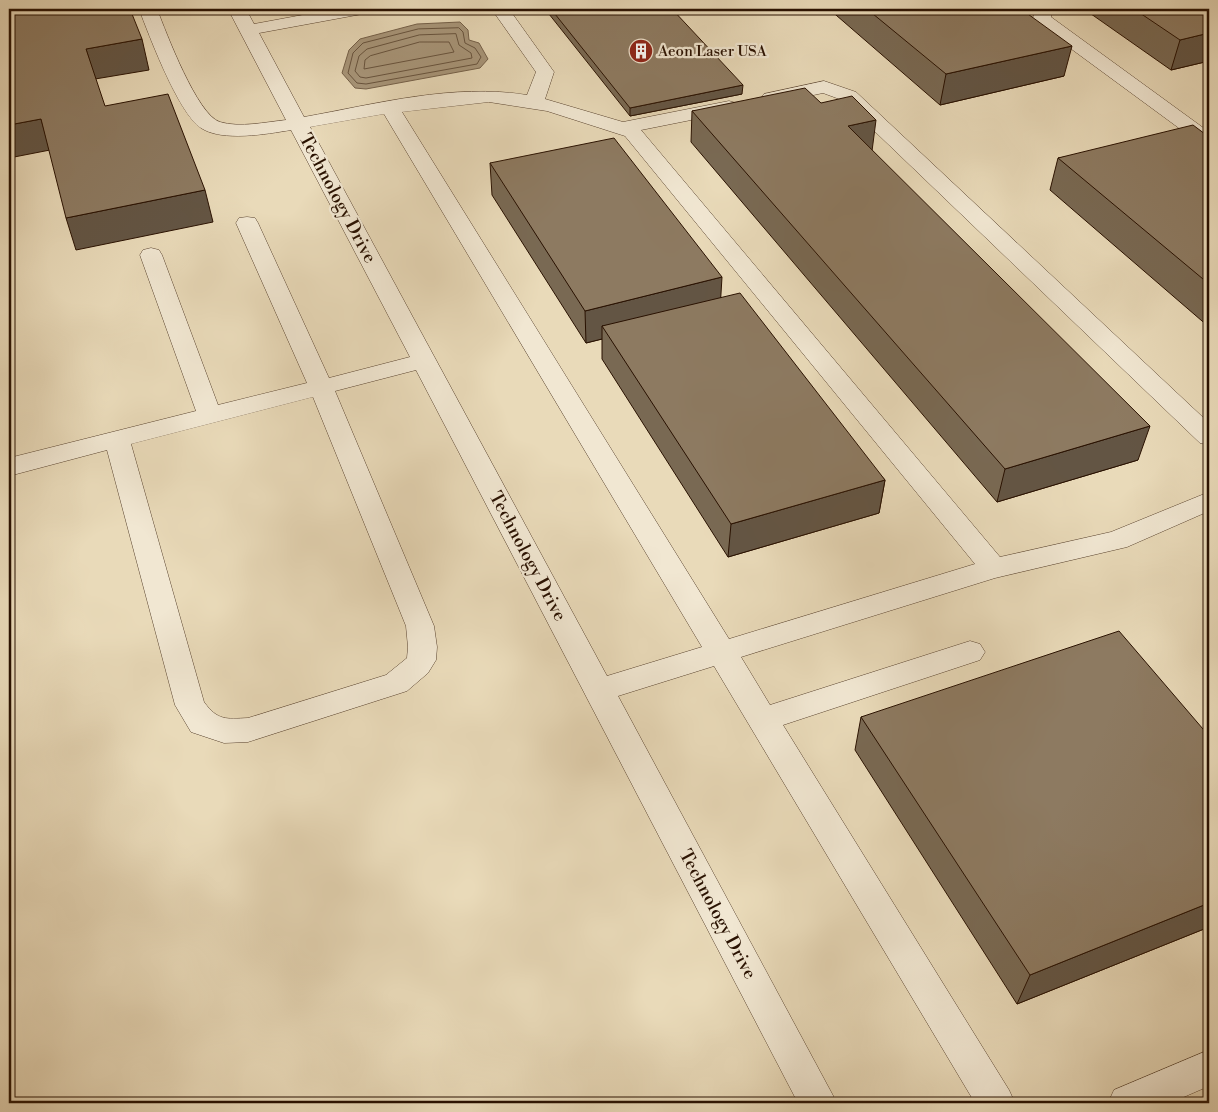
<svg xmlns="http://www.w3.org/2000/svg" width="1218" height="1112" font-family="'Libre Bodoni',serif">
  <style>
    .water { fill: #a8967a; stroke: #75614a }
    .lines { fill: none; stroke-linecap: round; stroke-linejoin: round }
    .shore { stroke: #68543e; stroke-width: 1 }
    .minor-casing { stroke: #59432f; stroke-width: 1 }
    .minor { fill: #f1e7d2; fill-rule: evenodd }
    .wall { fill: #796953; stroke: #291101 }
    .shaded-wall { fill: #635544; stroke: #291101 }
    .building { fill: #8d7a61; stroke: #291101 }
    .labels { text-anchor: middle; stroke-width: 4.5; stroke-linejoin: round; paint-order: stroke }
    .far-poi-label { font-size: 15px; fill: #291101; stroke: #f1e7d2; text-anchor: start }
    .street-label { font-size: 18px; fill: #291101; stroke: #f1e7d2 }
  </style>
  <rect width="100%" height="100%" fill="#e9dab9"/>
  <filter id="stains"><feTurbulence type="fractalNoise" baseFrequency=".004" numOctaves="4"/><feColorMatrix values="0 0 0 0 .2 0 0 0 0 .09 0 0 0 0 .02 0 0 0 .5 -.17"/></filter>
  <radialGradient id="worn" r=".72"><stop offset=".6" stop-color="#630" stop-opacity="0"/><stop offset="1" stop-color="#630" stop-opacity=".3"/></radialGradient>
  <!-- water -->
  <polygon class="water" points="460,22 468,30 469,40 479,43 488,59 480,68 366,89 355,88 342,73 349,50 360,39 417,24"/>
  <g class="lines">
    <!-- shore -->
    <g class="shore">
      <polygon points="459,28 463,32 465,43 475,48 481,57 477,64 366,84 357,83 348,73 353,53 363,43 418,29"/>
      <polygon points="456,34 459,45 471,53 472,58 366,78 360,77 355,71 359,56 367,49 419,35"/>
      <polygon points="420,42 449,42 454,52 364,69 365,60 370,56"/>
    </g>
    <!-- minor casing -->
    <g class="minor-casing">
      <g id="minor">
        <path d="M139 9H157C166 32 197 115 220 122 240 128 266 122 286 120L228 9H246L254 24 335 9H371L368 13 362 14 259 33 304 117C376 104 454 83 527 95L536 72 493 11 495 9H509L554 72 545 99 623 122 729 101 736 103 739 107 736 111 641 130 1000 557 1111 532 1209 492V511L1127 547 995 578 741 657 770 705 970 641 980 644 985 652 980 660 783 725 1009 1090 1015 1103H975L714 666 618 696 837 1103H798L416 370 335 391 434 626 437 647 436 660 428 673 407 691 248 742 224 743 191 732 175 705 107 450 9 476V458L196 411 140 255 143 250 151 248 159 250 162 255 218 405 307 383 236 223 239 218 247 217 255 218 258 223 329 378 410 357 291 130C267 134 222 142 201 128 178 113 149 35 139 9ZM489 102 547 111 625 136 975 564 729 639 402 112ZM384 114 702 647 607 676 310 127ZM313 397 406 626 408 647 407 658 386 675 248 718C226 719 218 721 204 702L131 444Z"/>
        <polygon points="1035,9 1053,9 1051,17 1209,132 1209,147 1202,145 1036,23 1033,19"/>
        <polygon points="824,81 856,92 1209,423 1209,445 1200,443 842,100 823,93 771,104 764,102 761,98 764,94"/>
        <polygon points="1209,1050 1209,1086 1170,1103 1108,1103 1114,1090"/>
      </g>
    </g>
    <!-- minor -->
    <use href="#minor" class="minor"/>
  </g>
  <!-- wall -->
  <g class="wall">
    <polygon points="545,9 672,9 742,94 630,116"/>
    <polygon points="829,9 1021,9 1064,76 940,105"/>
    <polygon points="1084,9 1209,9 1209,61 1171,70"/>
    <polygon points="821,103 872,150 1138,460 997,502 691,142 692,111"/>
    <polygon points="1209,137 1209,327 1050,190 1058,158"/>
    <polygon points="490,163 721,297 885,480 879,513 728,557 602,359 602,339 586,343 492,195"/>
    <polygon points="1209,622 1209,639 1204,633"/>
    <polygon points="861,717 1209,736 1209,927 1017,1004 855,750"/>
  </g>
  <!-- shaded-wall -->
  <g class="shaded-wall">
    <polygon points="1209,33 1209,61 1171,70 1180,40"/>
    <polygon points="142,39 149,70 95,79 86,49"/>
    <polygon points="1072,46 1064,76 940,105 946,74"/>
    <polygon points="743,85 742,94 630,116 630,108"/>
    <polygon points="41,119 50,150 9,158 9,125"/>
    <polygon points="876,120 872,151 848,126"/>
    <polygon points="205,190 213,222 76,250 66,218"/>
    <polygon points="722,277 720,310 602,326 602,339 586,343 585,311"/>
    <polygon points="1150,426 1138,460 997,502 1005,469"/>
    <polygon points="885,480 879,513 728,557 731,524"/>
    <polygon points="1209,903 1209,927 1017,1004 1030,975"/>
  </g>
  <!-- building -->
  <g class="building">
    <polygon points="9,9 130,9 142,39 86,49 105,106 168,94 205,190 66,218 41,119 9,125"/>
    <polygon points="551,9 672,9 743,85 630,108"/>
    <polygon points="867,9 1021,9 1072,46 946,74"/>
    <polygon points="1134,9 1209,9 1209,33 1180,40"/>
    <polygon points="805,88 821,103 852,96 876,120 848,126 1150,426 1005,469 692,111"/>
    <polygon points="1193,125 1209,137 1209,284 1058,158"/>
    <polygon points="614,138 722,277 585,311 490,163"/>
    <polygon points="740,293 885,480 731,524 602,326"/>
    <polygon points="1119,631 1209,736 1209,903 1030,975 861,717"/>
  </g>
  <!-- icons -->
  <defs>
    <g id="building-disc" transform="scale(1.25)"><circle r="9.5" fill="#8f2418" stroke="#f1e7d2"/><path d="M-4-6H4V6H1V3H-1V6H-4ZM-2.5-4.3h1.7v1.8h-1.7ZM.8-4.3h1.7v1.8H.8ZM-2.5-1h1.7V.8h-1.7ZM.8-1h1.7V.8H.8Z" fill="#fff"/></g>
  </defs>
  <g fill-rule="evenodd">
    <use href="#building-disc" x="641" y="51"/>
  </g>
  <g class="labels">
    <!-- far-poi labels -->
    <g class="far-poi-label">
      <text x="658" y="56">Aeon Laser USA</text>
    </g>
    <!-- street labels -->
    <g class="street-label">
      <text transform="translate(338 198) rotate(62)" y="6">Technology Drive</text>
      <text transform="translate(528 556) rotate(62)" y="6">Technology Drive</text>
      <text transform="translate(718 914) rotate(62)" y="6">Technology Drive</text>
    </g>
  </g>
  <!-- margin -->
  <rect width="1218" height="1112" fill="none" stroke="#e9dab9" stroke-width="30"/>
  <rect x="10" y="10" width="1198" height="1092" fill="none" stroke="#291101" stroke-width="2.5"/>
  <rect x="15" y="15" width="1188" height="1082" fill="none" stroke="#291101"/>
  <rect width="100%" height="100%" filter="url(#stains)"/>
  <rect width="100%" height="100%" fill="url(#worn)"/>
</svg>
